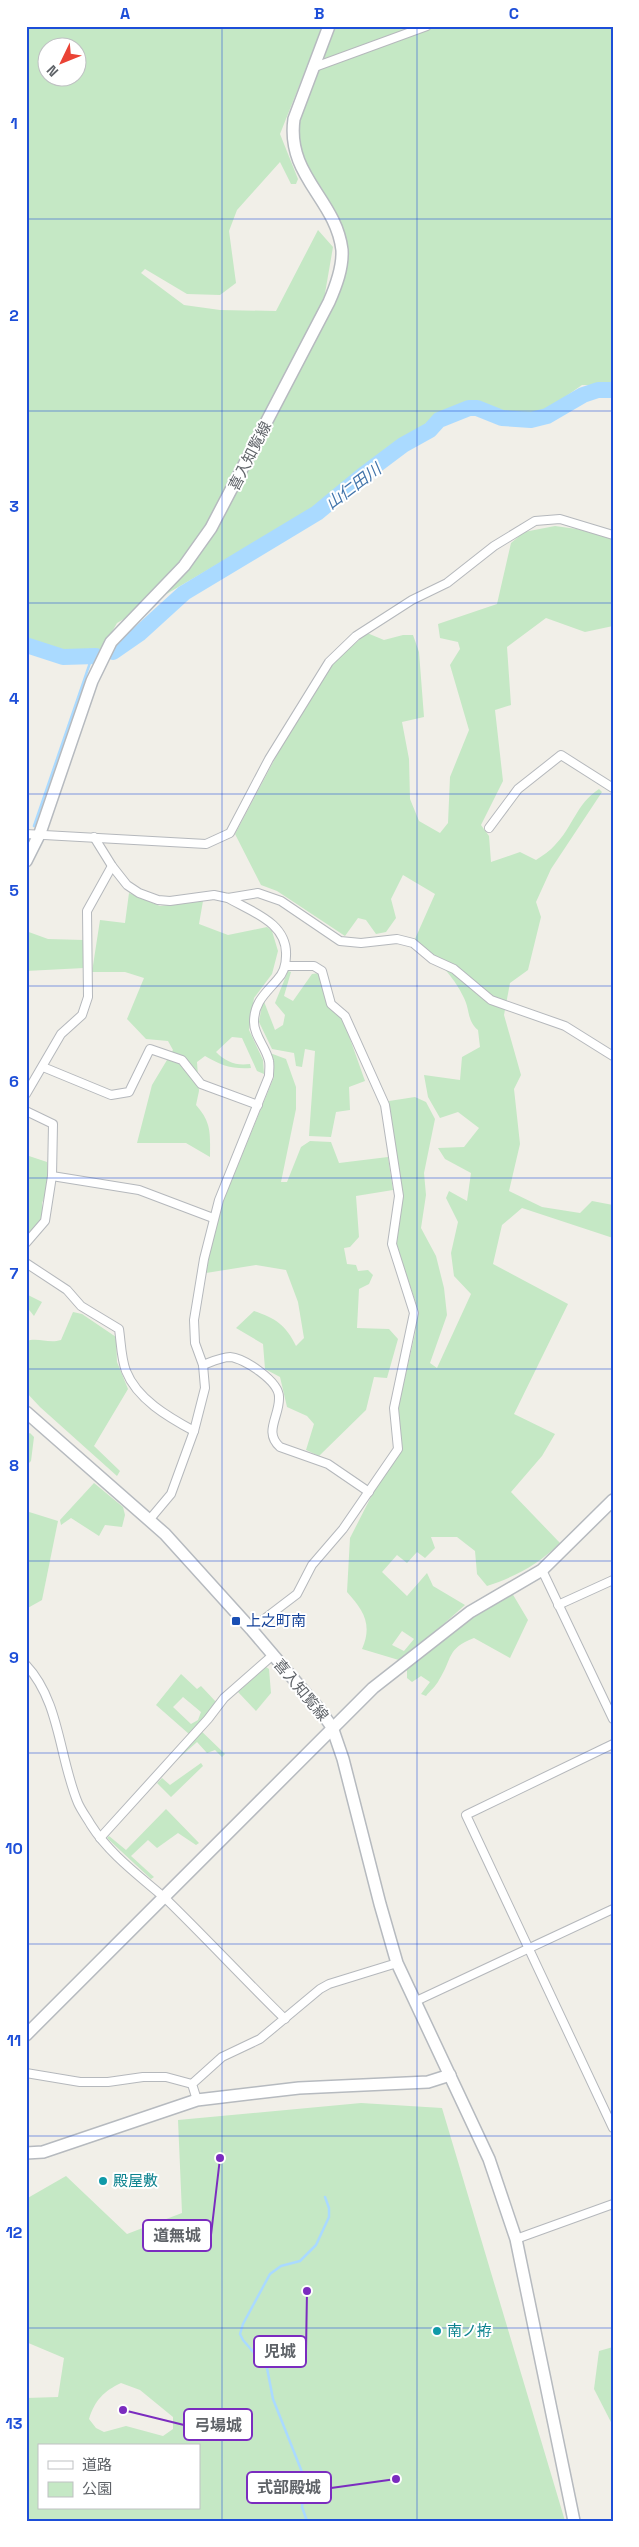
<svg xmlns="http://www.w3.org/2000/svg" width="639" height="2547" font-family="'Space Grotesk','Noto Sans JP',sans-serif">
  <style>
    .green { fill: #c5e8c5; fill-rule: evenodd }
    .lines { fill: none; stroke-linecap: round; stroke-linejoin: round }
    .stream { stroke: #aadaff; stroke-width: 2.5 }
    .river { stroke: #aadaff; stroke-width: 16 }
    .street-casing { stroke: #b5b8bc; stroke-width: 10 }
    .secondary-casing { stroke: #b6babf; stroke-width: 14 }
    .street { stroke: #fff; stroke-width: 8 }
    .secondary { stroke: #fff; stroke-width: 11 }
    .grid { fill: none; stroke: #1d4ed8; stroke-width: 1; stroke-opacity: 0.55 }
    .transit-dot { fill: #1a4fb4; stroke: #fff; stroke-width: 2 }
    .culture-dot { fill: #0f9aa8; stroke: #fff; stroke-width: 2 }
    .labels { text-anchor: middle; stroke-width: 4; stroke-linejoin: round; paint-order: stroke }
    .street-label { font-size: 15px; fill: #5f6368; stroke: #fff }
    .transit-label { font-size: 15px; fill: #164399; stroke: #fff; text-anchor: start }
    .culture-label { font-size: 15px; fill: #0d838f; stroke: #fff; text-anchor: start }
    .water-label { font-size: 16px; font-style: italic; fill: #4174aa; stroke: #fff }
    .leader { fill: none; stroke: #7b2cbf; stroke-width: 2 }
    .callout-dot { fill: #7b2cbf; stroke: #fff; stroke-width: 2 }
    .callout { fill: #fff; stroke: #7b2cbf; stroke-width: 2 }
    .callout-label { font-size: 16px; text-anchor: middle; font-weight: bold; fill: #5f6368 }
    .neatline { fill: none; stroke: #1d4ed8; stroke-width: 2 }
    .grid-label { font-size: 16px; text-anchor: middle; font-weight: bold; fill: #1d4ed8 }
  </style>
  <rect width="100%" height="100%" fill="#f1efe8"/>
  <!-- green -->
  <g class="green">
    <path d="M26 26H323L280 134 298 179 296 184H291L280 162 237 210 229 231 236 283 220 295 187 294 145 269 141 273 184 305 220 310 276 311 318 230 333 247 323 305 329 309 346 271V244L300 154 297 127 333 26H613V396L593 385H582L538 416H512L473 403 436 416 318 505 117 623 100 653 80 655 26 639ZM48 48H78V78H48Z"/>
    <path d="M555 526 577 529 613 539V626L585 632 546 618 507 647 511 705 495 710 503 781 481 825 489 836 491 862 520 852 536 860C543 855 550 851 555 845 573 827 576 804 599 789L602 792 551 869 536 902 541 917 528 970 510 983 504 1015 521 1075 514 1089 520 1144 509 1191 542 1207 580 1213 592 1201 613 1205V1238L522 1208 502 1225 493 1264 568 1304 514 1414 555 1434 542 1456 511 1492 560 1543C539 1564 515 1577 487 1586L477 1574 475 1551 457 1537H431L435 1548 425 1558 417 1552 407 1563 397 1555 382 1572 407 1596 427 1573 433 1586 465 1605 402 1661 362 1649C373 1624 363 1610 347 1592L350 1538 373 1493 401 1451 398 1408 415 1334 418 1309 396 1244 401 1196 389 1101 415 1097 426 1102 435 1119 424 1173 426 1195 421 1228 436 1256 444 1288 447 1315 430 1363 437 1368 471 1294 454 1276 451 1253 458 1222 446 1198 449 1191 467 1201 471 1173 445 1159 438 1148 464 1147 479 1128 458 1112 440 1118 428 1097 424 1075 460 1080 462 1057 480 1047 478 1030C467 1021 470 1010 464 998 454 976 433 955 415 939L435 894 403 875 391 899 396 918 386 932 376 934 366 920 358 918 345 936 277 891 261 885 235 834 279 751 335 661 367 633 384 640 403 635H413L419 652 424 717 402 722 409 759 410 799 419 821 440 833 448 823 450 777 469 730 450 665 460 649 458 642 440 638 438 624 497 604 511 543 524 532ZM402 1631 414 1639 404 1651 392 1645Z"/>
    <path d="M129 893 160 906 203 901 199 924 228 935 267 927 272 931 278 951 272 974 254 998 249 1030 263 1060 264 1074 257 1071 242 1038 232 1037 216 1052C226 1062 236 1066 250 1064L251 1068C232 1069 222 1066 205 1056L197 1062 199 1091 196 1105C212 1123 210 1134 210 1157L186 1143H137L152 1085 173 1050 168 1041 146 1039 127 1019 144 978 125 972H92L100 920 125 923Z"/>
    <polygon points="26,931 48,939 84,940 84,968 26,971"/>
    <polygon points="288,971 291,972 284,996 293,1001 312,974 319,973 327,1005 343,1019 365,1081 349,1087 350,1110 336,1112 331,1137 309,1136 315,1051 305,1049 302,1067 296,1066 294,1053 272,1049 259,1022 263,999 275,1030 283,1025 285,1015 275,1003"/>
    <path d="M270 1053 286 1059 296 1087V1109L281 1182H287L301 1147 310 1141 331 1142 339 1163 388 1157 393 1190 356 1196 359 1237 350 1247 344 1248 347 1264 356 1265 358 1271 368 1270 373 1275 369 1284 359 1289 357 1328 389 1329 398 1339 387 1378 374 1377 366 1410 319 1456 306 1450 314 1424 307 1416 287 1407 280 1377 265 1369 263 1344 236 1328 254 1311C275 1318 286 1325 296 1346L304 1338 298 1302 286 1270 256 1265 206 1273 217 1216 274 1077Z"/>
    <polygon points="26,1155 47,1162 49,1185 42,1203 44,1218 26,1237"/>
    <polygon points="26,1294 42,1302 34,1316 26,1306"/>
    <path d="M73 1312 82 1314 116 1337 117 1362 128 1389 94 1446 120 1471 117 1476 40 1407 26 1392V1341C39 1337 48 1344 61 1340Z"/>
    <polygon points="30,1433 34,1437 31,1461 26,1466 26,1435"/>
    <polygon points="94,1483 123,1507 125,1515 122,1527 105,1525 99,1536 71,1518 61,1525 60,1520"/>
    <polygon points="26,1511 58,1521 42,1600 26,1609"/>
    <path d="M512 1593 528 1620 510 1658 474 1638C446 1649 453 1658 439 1680 436 1686 430 1691 426 1696L421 1694 430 1682 421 1676 412 1682 407 1678V1669L474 1613Z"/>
    <polygon points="266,1667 269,1669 271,1693 256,1711 238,1692"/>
    <path d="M181 1674 197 1689 201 1686 217 1703 197 1727 225 1754 222 1757 215 1750 207 1753 197 1742 179 1758 177 1756 189 1734 156 1705ZM183 1697 201 1712 198 1720 191 1724 173 1707Z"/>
    <polygon points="201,1763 203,1766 171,1797 157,1783 162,1778 170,1785"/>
    <polygon points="166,1809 199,1843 196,1845 178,1833 157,1848 148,1840 131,1856 154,1877 151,1879 107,1838 109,1836 126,1850"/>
    <path d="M361 2103 442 2108 565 2521H26V2398L58 2397 64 2358 26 2342V2199L66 2176 127 2234 182 2213 178 2120ZM121 2383 140 2390 173 2417V2429L163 2436 126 2426 104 2432 96 2428 89 2419C95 2400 104 2391 121 2383ZM39 2446H199V2508H39Z"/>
    <polygon points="613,2347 613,2426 594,2389 599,2351"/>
  </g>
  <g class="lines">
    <!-- stream -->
    <g class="stream">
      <polyline points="34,826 92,657"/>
      <polyline points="307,2521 302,2507 304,2486 302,2472 273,2399 267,2368 243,2340 240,2334 243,2324 270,2274 281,2266 300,2261 316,2245 329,2217 329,2208 325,2197"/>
    </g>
    <!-- river -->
    <g class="river">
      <polyline points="26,645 63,657 96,656"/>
      <polyline points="113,652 139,634 184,593 317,513 363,475 403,445 430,430 439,420 469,408 477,408 502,418 531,420 547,416 583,395 598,390 613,390"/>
    </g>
    <!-- street casing -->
    <g class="street-casing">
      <g id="street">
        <polyline points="312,68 427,26"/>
        <polyline points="489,828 518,789 561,755 613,788"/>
        <polyline points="26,834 206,844 230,833 269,759 329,662 356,636 412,600 447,583 494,546 535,521 560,519 613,535"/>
        <polyline points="94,837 112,866 127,885 139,893 158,900 170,901 214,895 228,898 258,893 281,901 340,941 361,943 397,939 413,943 432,959 454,969 491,1000 565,1026 613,1056"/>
        <polyline points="43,1067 111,1095 129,1092 150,1049 182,1060 201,1084 258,1105"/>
        <polyline points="26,1094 61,1034 82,1015 88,997 87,911 112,866"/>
        <polyline points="26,1111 53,1124 52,1176 45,1221 26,1243"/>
        <polyline points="52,1176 139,1190 213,1218"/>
        <path d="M26 1263 67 1290 81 1306 119 1329C121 1342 121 1358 126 1371 137 1399 168 1417 194 1431"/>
        <path d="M203 1365C211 1362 222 1357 230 1357 244 1358 279 1381 279 1397 280 1416 263 1432 280 1447L328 1464 369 1492"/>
        <path d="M150 1519 171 1494 194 1431 205 1388 203 1365 195 1343 194 1320 204 1259 219 1200 269 1076C269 1071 270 1065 269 1061 266 1047 254 1036 254 1022 254 1002 266 993 277 980 284 973 286 965 286 956 288 923 252 912 228 898"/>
        <polyline points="542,1570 613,1719"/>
        <polyline points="558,1605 613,1580"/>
        <polyline points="251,1629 297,1594 312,1565 343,1529 398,1449 394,1408 414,1313 392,1244 399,1196 385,1105 345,1016 331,1004 322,971 314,966 286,966"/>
        <path d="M26 1665C60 1701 59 1758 78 1803 81 1810 87 1818 91 1825 110 1855 141 1877 167 1900 207 1939 245 1980 285 2019"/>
        <polyline points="613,1744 466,1815 613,2128"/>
        <polyline points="100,1838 208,1719 224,1698 273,1655"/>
        <polyline points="414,2002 613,1909"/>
        <polyline points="26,2073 80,2082 108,2082 143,2077 166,2077 192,2084"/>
        <polyline points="197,2100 192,2084 222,2057 260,2039 320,1989 329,1984 397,1963"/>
        <polyline points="516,2239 613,2204"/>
      </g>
    </g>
    <!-- secondary casing -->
    <g class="secondary-casing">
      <g id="secondary">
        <path d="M26 861 40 833 92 681 111 642 184 566 211 528 329 302C336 286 343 268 342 250 336 199 286 176 294 119L329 26"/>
        <polyline points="26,1412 165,1534 251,1629 319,1709 332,1727 343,1759 380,1904 397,1963 489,2159 516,2239 574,2521"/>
        <polyline points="26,2035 373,1688 470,1612 542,1570 613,1500"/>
        <polyline points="26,2153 43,2152 197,2100 299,2088 428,2082 450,2075"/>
      </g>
    </g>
    <!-- street -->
    <use href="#street" class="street"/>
    <!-- secondary -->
    <use href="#secondary" class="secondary"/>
  </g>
  <!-- grid -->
  <path class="grid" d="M222 26V2521M417 26V2521M26 219H613M26 411H613M26 603H613M26 794H613M26 986H613M26 1178H613M26 1369H613M26 1561H613M26 1753H613M26 1944H613M26 2136H613M26 2328H613"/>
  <!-- markers -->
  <rect class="transit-dot" x="231" y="1616" width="10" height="10" rx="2.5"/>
  <g class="culture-dot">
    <circle cx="103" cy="2181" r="5"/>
    <circle cx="437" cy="2331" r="5"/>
  </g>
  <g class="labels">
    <!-- street labels -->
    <g class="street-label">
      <text transform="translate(250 456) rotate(-63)" y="5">喜入知覧線</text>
      <text transform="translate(301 1690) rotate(50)" y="5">喜入知覧線</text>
    </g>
    <!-- transit labels -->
    <g class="transit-label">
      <text x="246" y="1626">上之町南</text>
    </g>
    <!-- culture labels -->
    <g class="culture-label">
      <text x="113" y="2186">殿屋敷</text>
      <text x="447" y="2336">南ノ拵</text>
    </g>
    <!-- water labels -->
    <g class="water-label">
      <text transform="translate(353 486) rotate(-37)" y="6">山仁田川</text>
    </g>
  </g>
  <!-- callouts -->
  <path class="leader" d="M220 2158L211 2235M307 2291L306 2351M123 2410L184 2425M396 2479L331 2488"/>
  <g class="callout-dot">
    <circle cx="220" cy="2158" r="5"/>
    <circle cx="307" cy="2291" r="5"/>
    <circle cx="123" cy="2410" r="5"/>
    <circle cx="396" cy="2479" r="5"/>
  </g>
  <g class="callout">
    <rect x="143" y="2220" width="68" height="31" rx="5"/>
    <rect x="254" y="2336" width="52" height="31" rx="5"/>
    <rect x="184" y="2409" width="68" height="31" rx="5"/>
    <rect x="247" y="2472" width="84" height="31" rx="5"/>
  </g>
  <g class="callout-label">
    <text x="177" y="2241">道無城</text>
    <text x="280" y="2357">児城</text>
    <text x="218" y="2431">弓場城</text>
    <text x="289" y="2493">式部殿城</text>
  </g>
  <!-- border -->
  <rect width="639" height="2547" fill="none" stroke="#ffffff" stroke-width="55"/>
  <!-- legend -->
  <rect x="38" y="2444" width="162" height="65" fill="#ffffff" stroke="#bfc1c3"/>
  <rect x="48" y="2461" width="25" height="8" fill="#ffffff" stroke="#bfc1c3"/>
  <text x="82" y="2470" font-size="15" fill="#5f6368">道路</text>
  <rect x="48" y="2482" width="25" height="15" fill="#c5e8c5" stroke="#bfc1c3"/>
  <text x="82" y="2494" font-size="15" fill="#5f6368">公園</text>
  <!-- north arrow -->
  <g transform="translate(62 62) rotate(227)"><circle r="24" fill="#ffffff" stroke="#bfc1c3"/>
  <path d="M0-4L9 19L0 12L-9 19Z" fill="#ea4335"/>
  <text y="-8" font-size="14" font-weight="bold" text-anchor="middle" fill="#5f6368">N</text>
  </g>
  <rect x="28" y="28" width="584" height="2492" class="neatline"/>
  <g class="grid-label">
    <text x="125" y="19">A</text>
    <text x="319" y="19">B</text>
    <text x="514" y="19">C</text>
    <text x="14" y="129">1</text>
    <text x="14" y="321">2</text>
    <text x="14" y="512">3</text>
    <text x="14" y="704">4</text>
    <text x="14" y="896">5</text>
    <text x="14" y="1087">6</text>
    <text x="14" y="1279">7</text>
    <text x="14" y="1471">8</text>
    <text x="14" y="1663">9</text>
    <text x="14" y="1854">10</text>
    <text x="14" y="2046">11</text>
    <text x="14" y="2238">12</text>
    <text x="14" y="2429">13</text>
  </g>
</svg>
